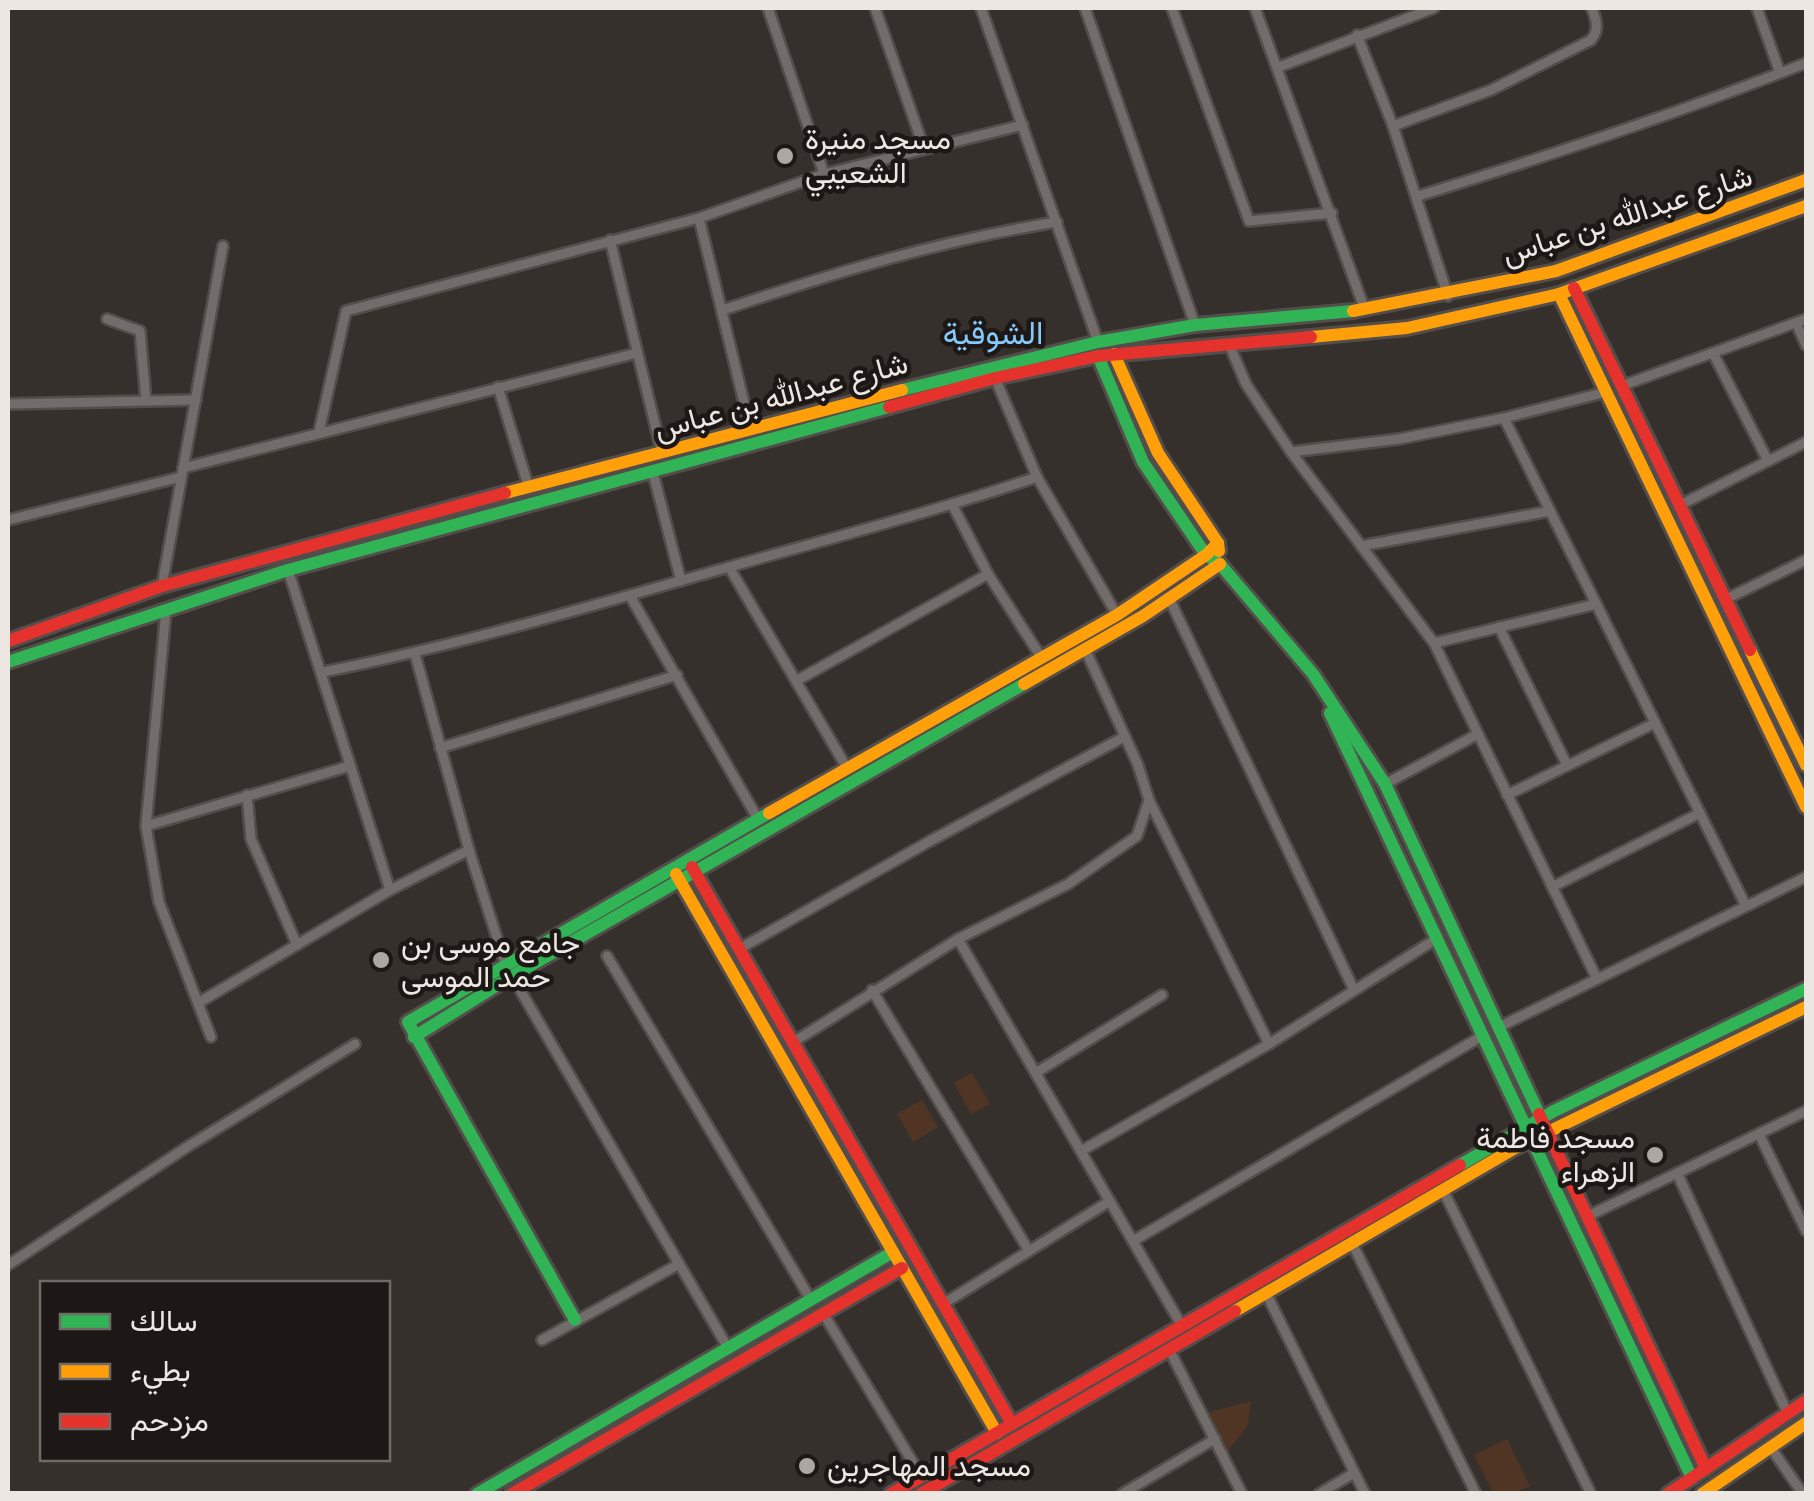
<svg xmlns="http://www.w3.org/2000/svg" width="1814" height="1501" font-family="'Fira Sans Condensed',Vazirmatn,sans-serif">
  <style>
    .green { fill: #503525 }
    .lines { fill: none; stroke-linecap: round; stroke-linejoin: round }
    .street-casing { stroke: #534e4b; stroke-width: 14 }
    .fast-casing { stroke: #534e4b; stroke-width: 18 }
    .slow-casing { stroke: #534e4b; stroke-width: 18 }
    .jam-casing { stroke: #534e4b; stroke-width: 18 }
    .street { stroke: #726d6a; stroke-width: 9 }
    .fast { stroke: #30b455; stroke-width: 12 }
    .slow { stroke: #ff9f0a; stroke-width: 12 }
    .jam { stroke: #e5322d; stroke-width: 12 }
    .poi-dot { fill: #ada7a3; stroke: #1d1815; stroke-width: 4 }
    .labels { text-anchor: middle; stroke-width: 9; stroke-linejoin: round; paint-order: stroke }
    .poi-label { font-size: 30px; fill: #ede7e3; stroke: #1d1815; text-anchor: start }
    .street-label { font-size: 30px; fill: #ede7e3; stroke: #1d1815 }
    .neighbourhood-label { font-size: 32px; fill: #84c9fb; stroke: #1d1815 }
  </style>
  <rect width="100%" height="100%" fill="#36302c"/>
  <!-- green -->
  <g class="green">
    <polygon points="972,1073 990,1104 971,1114 954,1083"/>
    <polygon points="922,1100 938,1127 913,1142 897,1114"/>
    <polygon points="1251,1401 1248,1425 1228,1451 1209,1412"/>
    <polygon points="1507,1439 1530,1486 1515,1493 1493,1493 1474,1455"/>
  </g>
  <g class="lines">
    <!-- street casing -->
    <g class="street-casing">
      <g id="street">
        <polyline points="768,8 824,174"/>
        <polyline points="875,8 924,148"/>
        <polyline points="981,8 1098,342"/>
        <polyline points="1085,8 1195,325"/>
        <polyline points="1172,8 1249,221 1332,213"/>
        <polyline points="1255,8 1365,310"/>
        <polyline points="1757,8 1780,73"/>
        <polyline points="1357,35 1393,126 1448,296"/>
        <polyline points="1279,67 1434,8"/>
        <path d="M1393 126 1491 90 1591 40C1600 29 1596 20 1592 8"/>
        <path d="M1418 196C1549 156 1679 113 1806 63"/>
        <polyline points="699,218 750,427"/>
        <polyline points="610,240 662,453"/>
        <path d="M723 310C833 273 942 240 1057 222"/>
        <polyline points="107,319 140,331 146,401"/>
        <polyline points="1796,323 1806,345"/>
        <polyline points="1229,344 1246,384 1291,452 1434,643 1597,979"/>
        <polyline points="1713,353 1768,461"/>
        <polyline points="995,378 1037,477 1117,615"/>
        <polyline points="1621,386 1806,319"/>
        <polyline points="498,387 529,488"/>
        <polyline points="8,404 196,400"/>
        <polyline points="1504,418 1746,906"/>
        <polyline points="319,432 346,311 699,218 824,174 1023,125"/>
        <polyline points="1291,452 1399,439 1504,418 1606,392"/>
        <polyline points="183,468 637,353"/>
        <polyline points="653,473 681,581"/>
        <polyline points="1680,505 1806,442"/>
        <polyline points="953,506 988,574 1041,657"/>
        <polyline points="8,520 181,477"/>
        <polyline points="1361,546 1550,511"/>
        <polyline points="729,567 847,768"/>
        <polyline points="288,570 390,890"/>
        <polyline points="162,586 223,246"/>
        <polyline points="630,596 758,819"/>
        <polyline points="1169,598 1354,990"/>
        <polyline points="1726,599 1806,560"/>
        <polyline points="1499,627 1567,765"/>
        <polyline points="1434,643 1596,604"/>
        <polyline points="415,654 469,850 505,963"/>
        <path d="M323 672C460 645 594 605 729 567 832 538 936 511 1037 477"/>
        <polyline points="796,681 988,574"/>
        <polyline points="440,748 677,675"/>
        <polyline points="1385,784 1478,734"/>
        <polyline points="247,795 251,839 297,945"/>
        <polyline points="1507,795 1655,723"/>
        <polyline points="1149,800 1269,1044"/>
        <polyline points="146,826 166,610"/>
        <polyline points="1552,887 1700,813"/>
        <polyline points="958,939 1182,1326"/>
        <polyline points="739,949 930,841 1124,737"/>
        <polyline points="607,956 811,1300"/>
        <polyline points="512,976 728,1348"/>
        <polyline points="872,990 1029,1251"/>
        <polyline points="198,1003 390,890 469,850"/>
        <polyline points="1499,1027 1806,877"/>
        <polyline points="211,1037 159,902 146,826 350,766"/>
        <polyline points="792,1043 958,939 1068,884 1137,836 1149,800 1138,765 1085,649"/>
        <polyline points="1037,1072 1162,995"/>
        <polyline points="1759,1134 1806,1231"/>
        <polyline points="1081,1151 1269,1044 1436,939"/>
        <polyline points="1677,1173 1788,1414"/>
        <polyline points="1443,1190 1591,1494"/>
        <polyline points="1588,1216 1806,1111"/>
        <polyline points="1133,1241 1482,1036"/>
        <polyline points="1352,1243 1476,1494"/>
        <polyline points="8,1265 187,1147 355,1044"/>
        <polyline points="1266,1293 1365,1494"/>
        <polyline points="943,1304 1110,1201"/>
        <polyline points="823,1313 921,1476"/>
        <polyline points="542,1340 679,1264"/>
        <polyline points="1169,1349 1242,1494"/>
        <polyline points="1771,1448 1803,1494"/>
        <polyline points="1122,1494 1215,1439"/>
        <polyline points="1319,1494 1354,1473"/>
      </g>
    </g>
    <!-- fast casing -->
    <g class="fast-casing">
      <g id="fast">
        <polyline points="1098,356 1143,462 1206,555 1220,564 1313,674 1385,784 1539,1114"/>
        <polyline points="902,390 1098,342 1195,325 1353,311"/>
        <polyline points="8,662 288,570 889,407"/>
        <polyline points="1330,713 1692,1478"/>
        <polyline points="414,1037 512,976 1024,684"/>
        <polyline points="1460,1165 1554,1111 1806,989"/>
        <polyline points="575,1320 408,1022 769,813"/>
        <polyline points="477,1494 893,1252"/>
      </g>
    </g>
    <!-- slow casing -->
    <g class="slow-casing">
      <g id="slow">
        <polyline points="1559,294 1806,807"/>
        <polyline points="1353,311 1556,271 1806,180"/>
        <polyline points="1311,337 1407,328 1559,294 1806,206"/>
        <polyline points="1114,354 1158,453 1218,543 1219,551"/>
        <polyline points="505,493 902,390"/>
        <polyline points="1750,650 1806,765"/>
        <polyline points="1024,684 1143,616 1220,564"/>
        <polyline points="769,813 1117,615 1206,555 1218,543"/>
        <polyline points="676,874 997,1433"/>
        <polyline points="1235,1311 1515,1148 1806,1007"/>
        <polyline points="1702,1494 1806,1423"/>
      </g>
    </g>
    <!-- jam casing -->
    <g class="jam-casing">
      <g id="jam">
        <polyline points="1574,288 1750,650"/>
        <polyline points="889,407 995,378 1098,356 1311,337"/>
        <polyline points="8,641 162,586 505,493"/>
        <polyline points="692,867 1012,1424"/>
        <polyline points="1539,1114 1706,1469"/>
        <polyline points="512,1494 902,1268"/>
        <polyline points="891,1494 1460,1165"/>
        <polyline points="921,1494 1235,1311"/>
        <polyline points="1668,1494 1806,1401"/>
      </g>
    </g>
    <!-- street -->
    <use href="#street" class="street"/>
    <!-- fast -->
    <use href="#fast" class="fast"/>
    <!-- slow -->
    <use href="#slow" class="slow"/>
    <!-- jam -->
    <use href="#jam" class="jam"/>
  </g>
  <!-- markers -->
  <g class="poi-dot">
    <circle cx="785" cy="156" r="10"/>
    <circle cx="381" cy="960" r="10"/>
    <circle cx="1655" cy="1155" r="10"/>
    <circle cx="807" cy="1466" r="10"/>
  </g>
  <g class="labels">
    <!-- poi labels -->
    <g class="poi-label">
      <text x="805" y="149">مسجد منيرة<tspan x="805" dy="34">الشعيبي</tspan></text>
      <text x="401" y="953">جامع موسى بن<tspan x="401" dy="34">حمد الموسى</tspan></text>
      <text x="1635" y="1148" text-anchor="end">مسجد فاطمة<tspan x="1635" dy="34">الزهراء</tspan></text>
      <text x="827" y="1476">مسجد المهاجرين</text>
    </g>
    <!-- street labels -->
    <g class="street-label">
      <text transform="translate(1627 215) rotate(-18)" y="10">شارع عبدالله بن عباس</text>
      <text transform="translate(781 396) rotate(-15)" y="10">شارع عبدالله بن عباس</text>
    </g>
    <!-- neighbourhood labels -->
    <g class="neighbourhood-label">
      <text x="993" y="344">الشوقية</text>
    </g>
  </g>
  <!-- border -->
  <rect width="1814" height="1501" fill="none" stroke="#ede7e3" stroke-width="20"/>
  <!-- legend -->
  <rect x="40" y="1281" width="350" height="180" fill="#1d1815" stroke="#706b67" stroke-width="2.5"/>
  <rect x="60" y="1314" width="50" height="15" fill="#30b455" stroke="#706b67" stroke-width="2.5"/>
  <text x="130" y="1331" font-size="30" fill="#ede7e3">سالك</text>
  <rect x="60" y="1364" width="50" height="15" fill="#ff9f0a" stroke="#706b67" stroke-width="2.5"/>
  <text x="130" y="1381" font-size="30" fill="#ede7e3">بطيء</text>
  <rect x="60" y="1414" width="50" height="15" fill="#e5322d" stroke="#706b67" stroke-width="2.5"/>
  <text x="130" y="1431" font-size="30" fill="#ede7e3">مزدحم</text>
</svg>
